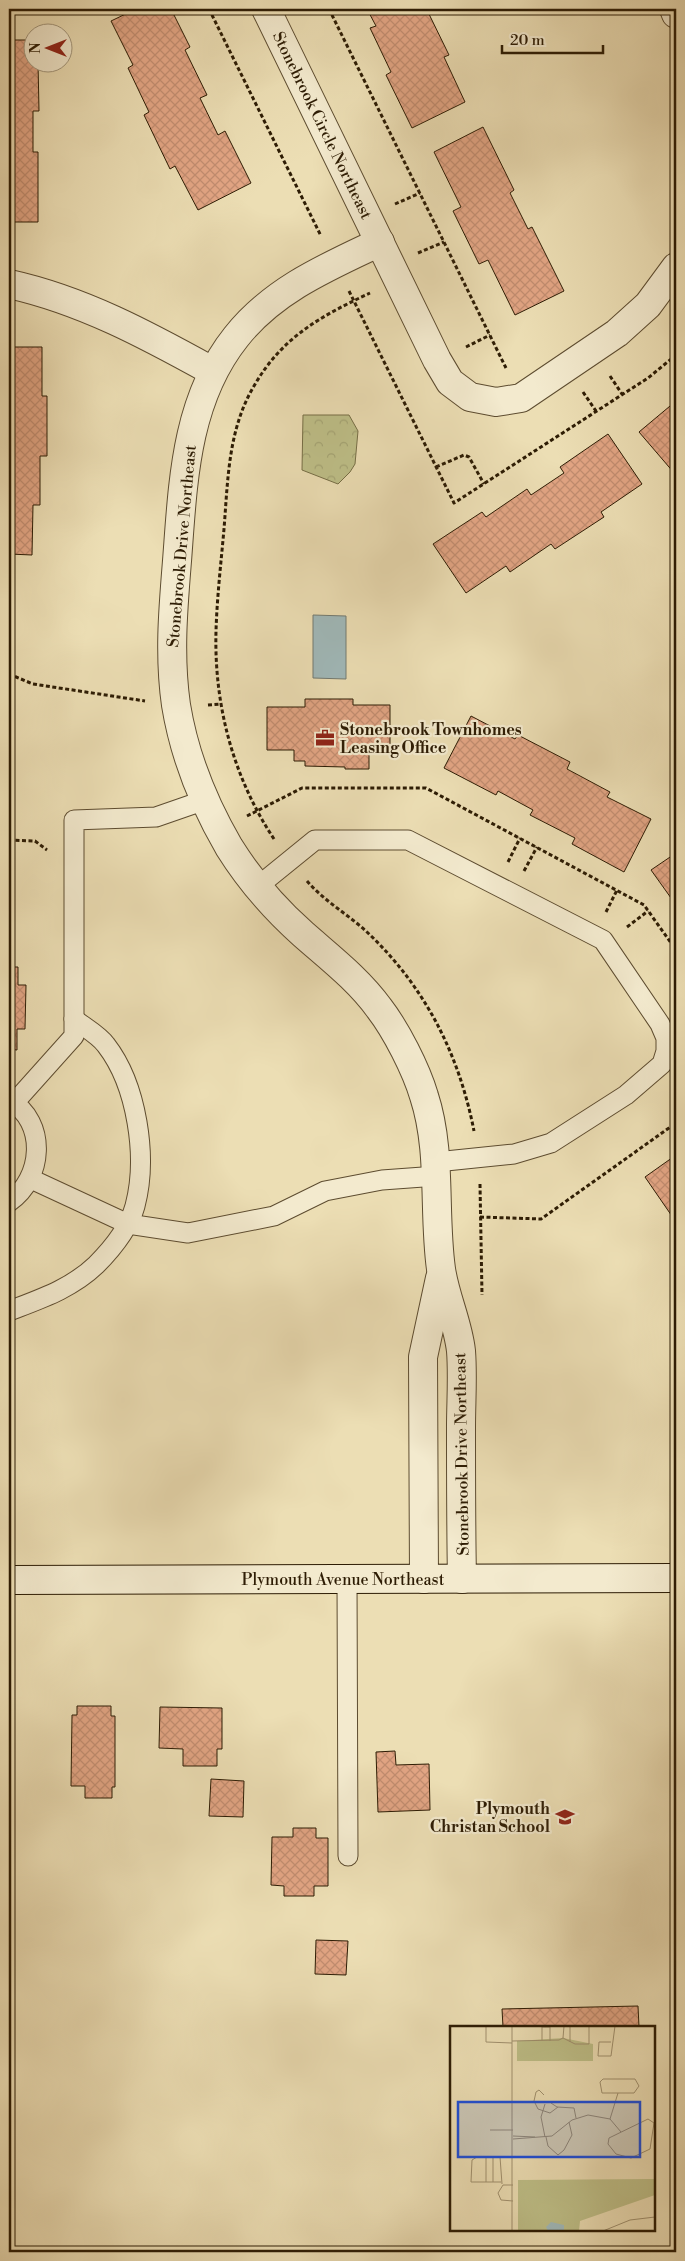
<svg xmlns="http://www.w3.org/2000/svg" width="685" height="2261" font-family="'Libre Bodoni',serif">
  <style>
    .park { fill: url(#park-crowns); stroke: #766e46 }
    .water { fill: #a0b9ba; stroke: #727a71 }
    .building { fill: url(#building-cross-hatch); stroke: #2d1c04 }
    .lines { fill: none; stroke-linecap: round; stroke-linejoin: round }
    .lane-casing { stroke: #5d4c30; stroke-width: 21 }
    .street-casing { stroke: #5d4c30; stroke-width: 30 }
    .secondary-casing { stroke: #2d1c04; stroke-width: 30 }
    .path { stroke: #2d1c04; stroke-width: 3; stroke-dasharray: 4 2.5; stroke-linecap: butt }
    .lane { stroke: #f3eace; stroke-width: 19 }
    .street { stroke: #f3eace; stroke-width: 28 }
    .secondary { stroke: #f3eace; stroke-width: 28 }
    .labels { text-anchor: middle; stroke-width: 4.5; stroke-linejoin: round; paint-order: stroke }
    .street-label { font-size: 16px; fill: #2d1c04; stroke: #f3eace }
    .poi-label { font-size: 16px; font-weight: bold; fill: #2d1c04; stroke: #f3eace; text-anchor: start }
    .inset-road { fill: none; stroke: #a0906e; stroke-width: 1 }
    .view { fill: #1d4ed8; fill-opacity: 0.15; stroke: #1d4ed8; stroke-width: 2.5 }
    .inset-edge { fill: none; stroke: #2d1c04; stroke-width: 2.5 }
  </style>
  <defs>
    <pattern id="park-crowns" width="20" height="18" patternUnits="userSpaceOnUse" patternTransform="scale(1.25)"><rect width="20" height="18" fill="#bebf88"/><path d="M2 6a3 3 0 1 1 6 0M12 15a3 3 0 1 1 6 0" fill="none" stroke="#a4a474"/></pattern>
    <pattern id="building-cross-hatch" width="8" height="8" patternUnits="userSpaceOnUse" patternTransform="scale(1.25)"><rect width="8" height="8" fill="#e2a584"/><path d="M0 0l8 8M0 8l8-8" fill="none" stroke="#c28d70"/></pattern>
  </defs>
  <rect width="100%" height="100%" fill="#ecdeb4"/>
  <filter id="stains"><feTurbulence type="fractalNoise" baseFrequency=".004" numOctaves="4"/><feColorMatrix values="0 0 0 0 .2 0 0 0 0 .09 0 0 0 0 .02 0 0 0 .5 -.17"/></filter>
  <radialGradient id="worn" r=".72"><stop offset=".6" stop-color="#630" stop-opacity="0"/><stop offset="1" stop-color="#630" stop-opacity=".3"/></radialGradient>
  <!-- park -->
  <polygon class="park" points="303,415 349,415 358,431 355,464 350,472 338,484 302,470"/>
  <!-- water -->
  <polygon class="water" points="313,615 346,616 346,679 313,678"/>
  <!-- building -->
  <g class="building">
    <polygon points="136,9 171,9 190,47 185,50 207,95 200,98 218,135 225,131 251,183 198,210 175,166 170,169 144,115 149,112 128,68 133,65 111,21"/>
    <polygon points="367,9 430,9 427,10 449,55 444,57 465,102 412,128 386,75 391,72 370,28 376,26"/>
    <polygon points="9,40 32,40 32,62 38,62 39,111 33,111 33,152 38,152 38,222 9,222"/>
    <polygon points="483,127 514,190 510,193 528,229 532,227 564,291 515,315 488,260 479,264 453,211 461,207 434,152"/>
    <polygon points="9,347 42,347 42,396 47,396 47,456 40,456 40,505 33,505 32,555 9,554"/>
    <polygon points="676,401 676,473 675,474 639,432"/>
    <polygon points="608,434 642,484 601,512 604,517 555,549 551,544 510,572 506,566 466,593 433,544 482,512 486,517 527,489 531,495 564,473 560,467"/>
    <polygon points="305,699 353,699 353,705 390,705 390,752 369,752 369,769 345,769 345,767 305,766 305,761 294,761 294,750 267,750 267,707 305,707"/>
    <polygon points="471,716 515,739 518,735 570,762 567,769 610,792 607,797 651,819 624,872 572,844 575,838 530,815 533,810 498,791 496,795 444,768"/>
    <polygon points="676,853 676,905 651,870"/>
    <polygon points="9,967 18,967 18,985 26,985 25,1029 17,1029 17,1050 9,1049"/>
    <polygon points="676,1155 676,1222 645,1177"/>
    <polygon points="77,1706 111,1706 111,1716 115,1716 115,1787 112,1787 112,1798 85,1798 85,1786 71,1786 72,1715 77,1715"/>
    <polygon points="160,1707 222,1708 222,1749 217,1749 217,1766 183,1766 183,1749 159,1748"/>
    <polygon points="395,1751 396,1765 429,1764 430,1810 378,1812 376,1752"/>
    <polygon points="211,1779 244,1781 243,1817 209,1816"/>
    <polygon points="293,1828 316,1828 316,1838 328,1838 328,1886 314,1886 314,1896 284,1896 284,1886 271,1885 272,1837 293,1837"/>
    <polygon points="316,1940 348,1941 346,1975 315,1974"/>
    <polygon points="638,2006 639,2027 503,2027 502,2009"/>
  </g>
  <g class="lines">
    <!-- lane casing -->
    <g class="lane-casing">
      <g id="lane">
        <polyline points="257,887 315,840 408,840 603,940 660,1024 666,1038 666,1051 662,1064 626,1095 551,1143 514,1154 436,1162"/>
        <path d="M9 1100C48 1122 43 1179 9 1202"/>
        <polyline points="14,1103 74,1036 74,820 156,817 205,800"/>
        <polyline points="31,1179 128,1224 188,1233 274,1216 325,1191 382,1180 437,1176"/>
        <path d="M9 1311C40 1299 71 1289 96 1265 112 1249 129 1228 135 1206 148 1157 137 1085 106 1045 99 1035 84 1027 74 1019"/>
        <polyline points="347,1579 348,1856"/>
      </g>
    </g>
    <!-- street casing -->
    <g class="street-casing">
      <g id="street">
        <polyline points="266,9 437,360 450,382 470,397 496,402 521,398 617,333 648,305 676,267"/>
        <polyline points="674,9 676,14"/>
        <path d="M380 242C327 267 273 290 236 337 185 401 183 483 177 561 173 610 169 656 176 705 184 754 204 804 229 847 249 879 275 909 303 934 329 957 358 979 379 1008 396 1030 416 1069 424 1096 442 1151 433 1212 441 1269 445 1297 458 1323 461 1351 463 1376 461 1402 461 1427 461 1478 461 1528 462 1579"/>
        <path d="M9 284C82 300 147 335 212 371"/>
        <polyline points="424,1579 423,1357 440,1278"/>
      </g>
    </g>
    <!-- secondary casing -->
    <g class="secondary-casing">
      <polyline id="secondary" points="9,1580 676,1578"/>
    </g>
    <!-- path -->
    <g class="path">
      <polyline points="209,9 321,236"/>
      <polyline points="329,9 506,368"/>
      <polyline points="395,204 420,193"/>
      <polyline points="418,253 444,242"/>
      <polyline points="349,291 454,503 648,378 676,355"/>
      <polyline points="466,347 490,335"/>
      <polyline points="610,376 622,394"/>
      <polyline points="583,392 596,411"/>
      <polyline points="436,467 464,455 469,457 484,484"/>
      <polyline points="9,674 33,684 145,701"/>
      <polyline points="208,705 221,704"/>
      <polyline points="247,816 302,788 426,788 644,905 676,950"/>
      <path d="M274 839C233 777 214 705 216 631 217 597 221 563 224 529 228 479 228 430 254 386 282 337 321 316 370 293"/>
      <polyline points="9,840 35,841 47,850"/>
      <polyline points="508,862 520,838"/>
      <polyline points="524,871 537,847"/>
      <path d="M307 881C324 901 349 915 368 933 425 987 459 1054 474 1131"/>
      <polyline points="606,912 617,890"/>
      <polyline points="627,927 648,911"/>
      <polyline points="480,1184 482,1295"/>
      <polyline points="480,1217 541,1219 676,1123"/>
    </g>
    <!-- lane -->
    <use href="#lane" class="lane"/>
    <!-- street -->
    <use href="#street" class="street"/>
    <!-- secondary -->
    <use href="#secondary" class="secondary"/>
  </g>
  <!-- icons -->
  <defs>
    <g id="office-bare" transform="scale(1.5)"><path d="M-6-3h4V-5.5h4V-3h4V5H-6ZM-1-4.5V-3h2v-1.5ZM-6 0V1H6V0Z" fill="#8f2418" stroke="#f3eace" stroke-width="2.5" paint-order="stroke"/></g>
    <g id="school-bare" transform="scale(1.5)"><path d="M0-5L7-2L0 1L-7-2ZM-4 1L0 2.5L4 1V4Q0 6-4 4Z" fill="#8f2418" stroke="#f3eace" stroke-width="2.5" paint-order="stroke"/></g>
  </defs>
  <g fill-rule="evenodd">
    <use href="#office-bare" x="325" y="738"/>
    <use href="#school-bare" x="565" y="1817"/>
  </g>
  <g class="labels">
    <!-- street labels -->
    <g class="street-label">
      <text transform="translate(323 125) rotate(64)" y="6">Stonebrook Circle Northeast</text>
      <text transform="translate(181 546) rotate(-85)" y="6">Stonebrook Drive Northeast</text>
      <text transform="translate(461 1454) rotate(-91)" y="6">Stonebrook Drive Northeast</text>
      <text x="343" y="1585">Plymouth Avenue Northeast</text>
    </g>
    <!-- poi labels -->
    <g class="poi-label">
      <text x="340" y="735">Stonebrook Townhomes<tspan x="340" dy="18">Leasing Office</tspan></text>
      <text x="550" y="1814" text-anchor="end">Plymouth<tspan x="550" dy="18">Christan School</tspan></text>
    </g>
  </g>
  <!-- overview -->
  <g transform="translate(450 2026)">
    <rect width="205" height="205" fill="#ecdeb4"/>
    <path d="M113 12 143 18V35H67V15Z" fill="#bebf88"/>
    <path d="M205 153V169L130 195 129 205H68V154Z" fill="#bebf88"/>
    <path d="M101 196 114 199V205H98L96 201Z" fill="#a0b9ba"/>
    <path class="inset-road" d="M36 0V16L62 17M62 0V205M113 12 125 18H139V0M62 15 109 14 113 12 114 0M92 15V1H100V15M120 16V0M161 16H149L148 30H161L165 0M153 53H185L189 60 184 67H152L150 56ZM94 69 89 64 86 66 84 75 88 83 100 87 108 81M101 77 107 81 124 82 126 92M95 78 91 91 95 111M160 93 168 67M198 93 204 97 200 123 181 132 166 128 158 118 159 112ZM40 104H63M63 110 85 111M96 111 98 120 108 129 114 124 122 109 119 96M63 113 102 110 122 94 138 89 160 93 171 106M36 131V156M43 131V156M50 131 52 158M51 156H21L22 134 27 131H63M63 175 51 174 48 167 53 159H63M153 205 180 194 205 191"/>
    <path class="view" d="M8 76H190V131H8Z"/>
    <rect width="205" height="205" class="inset-edge"/>
  </g>
  <!-- margin -->
  <rect width="685" height="2261" fill="none" stroke="#ecdeb4" stroke-width="30"/>
  <rect x="10" y="10" width="665" height="2241" fill="none" stroke="#2d1c04" stroke-width="2.5"/>
  <rect x="15" y="15" width="655" height="2231" fill="none" stroke="#2d1c04"/>
  <!-- north arrow -->
  <g transform="translate(48 48) rotate(270)"><circle r="24" fill="#f3eace" stroke="#a4987d"/>
  <path d="M0-4L9 19L0 12L-9 19Z" fill="#8f2418"/>
  <text y="-8" font-size="14" font-weight="bold" text-anchor="middle" fill="#2d1c04">N</text>
  </g>
  <!-- scale -->
  <path d="M502 45v8h101v-8" fill="none" stroke="#2d1c04" stroke-width="2.5"/>
  <text x="510" y="45" font-size="15" fill="#2d1c04" stroke="#f3eace" stroke-width="4" paint-order="stroke">20 m</text>
  <rect width="100%" height="100%" filter="url(#stains)"/>
  <rect width="100%" height="100%" fill="url(#worn)"/>
</svg>
